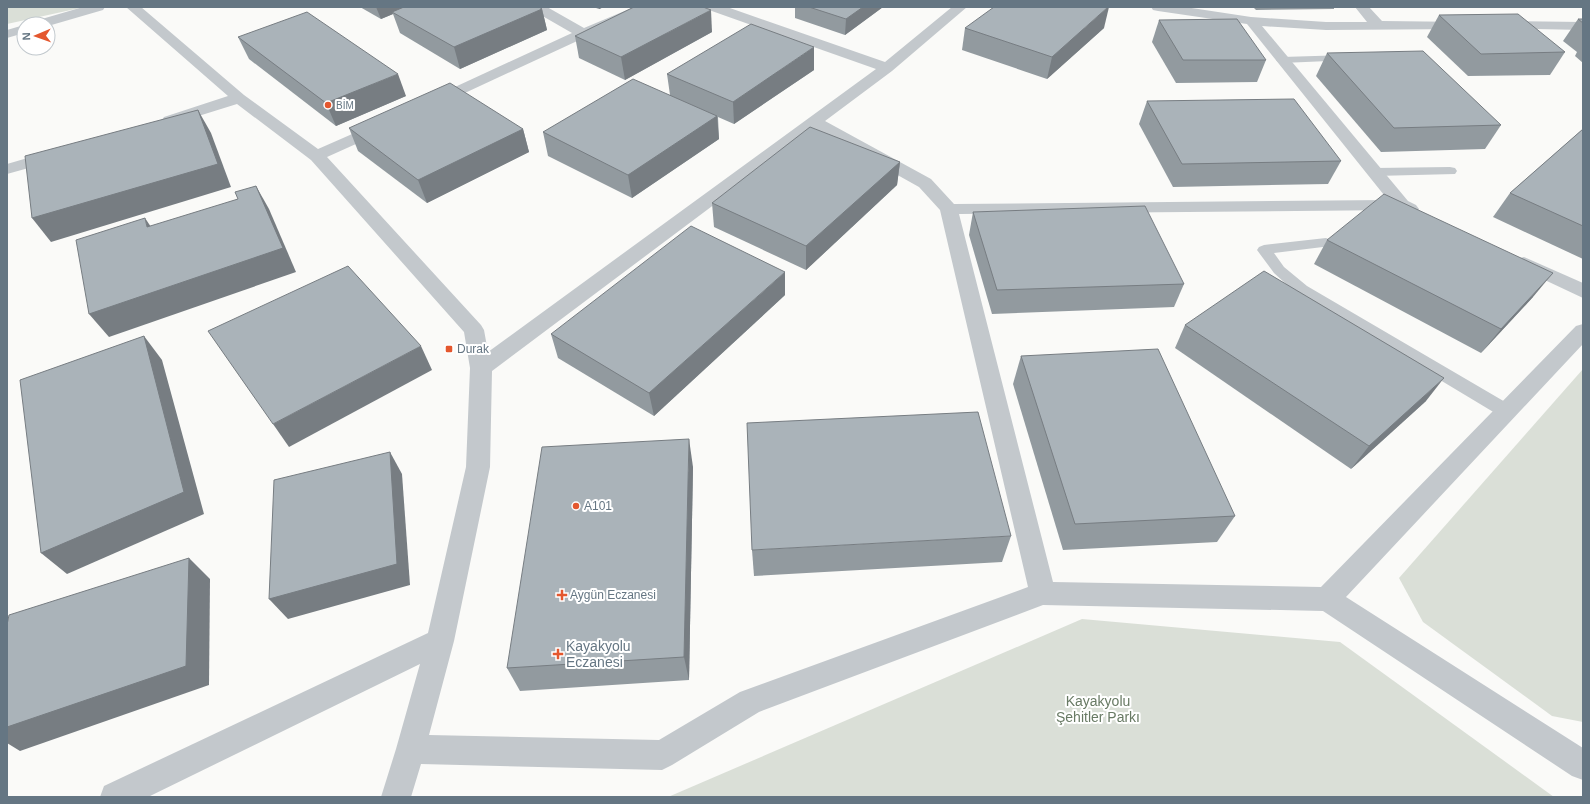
<svg xmlns="http://www.w3.org/2000/svg" width="1590" height="804" font-family="Arial,sans-serif">
  <style>
    .green { fill: #dadfd7 }
    .lines { fill: none; stroke-linecap: round; stroke-linejoin: round }
    .service { fill: #c3c8cc; fill-rule: evenodd }
    .minor { fill: #c3c8cc; fill-rule: evenodd }
    .wall { fill: #929a9f }
    .shaded-wall { fill: #777d82 }
    .building { fill: #aab3b9; stroke: #777d82 }
    .poi-dot { fill: #e4572e; stroke: #fff; stroke-width: 1.5 }
    .labels { text-anchor: middle; stroke-width: 4; stroke-linejoin: round; paint-order: stroke }
    .far-poi-label { font-size: 10px; fill: #657683; stroke: #fff; text-anchor: start }
    .poi-label { font-size: 12px; fill: #657683; stroke: #fff; text-anchor: start }
    .near-poi-label { font-size: 14px; fill: #657683; stroke: #fff; text-anchor: start }
    .near-park-label { font-size: 14px; fill: #687a64; stroke: #fff }
  </style>
  <rect width="100%" height="100%" fill="#fafaf8"/>
  <!-- green -->
  <g class="green">
    <polygon points="7,7 79,7 80,8 7,24"/>
    <polygon points="1583,369 1583,722 1552,716 1423,622 1399,578"/>
    <polygon points="1082,619 1340,642 1554,797 668,797"/>
  </g>
  <g class="lines">
    <!-- service -->
    <g class="service">
      <polygon points="1348,55 1352,56 1354,58 1352,60 1282,63 1278,62 1276,60 1278,58 1282,57"/>
      <polygon points="1450,167 1455,168 1457,171 1455,174 1375,176 1370,175 1368,172 1370,169 1375,168"/>
      <polygon points="1326,238 1331,240 1333,243 1331,246 1274,253 1284,267 1307,286 1512,406 1515,411 1512,416 1506,418 1500,416 1297,294 1274,273 1257,250 1259,247 1264,245"/>
    </g>
    <!-- minor -->
    <g class="minor">
      <polygon points="83,7 105,7 103,10 48,26 48,24 33,24 35,21"/>
      <path d="M126 7H141L244 95 318 149 375 124 381 122 387 124 389 127 387 130 327 157 481 325 484 330 488 352 876 69 709 10 707 7H727L885 62 952 7H967L892 71 825 121 931 179 954 204 1388 200 1247 24 1158 11 1153 10 1151 7H1185L1251 17 1326 22H1367L1355 7H1369L1382 21 1469 22 1471 25 1469 28 1464 29 1326 30 1262 26 1408 201 1416 205 1419 209 1416 213 1410 214 1399 210 959 214 1053 582 1321 587 1576 326 1583 324V344L1346 597 1583 748V780L1572 776 1323 611 1043 605 759 712 672 765 662 770 421 764 411 797H381L396 749 420 664 148 797H100L104 786 428 633 466 467 470 368 464 332 311 160 237 104 176 123 170 125 164 123 162 120 164 117 228 96ZM815 129 919 187 940 210 1028 587 740 692 659 740 429 735 454 641 490 467 492 371Z"/>
      <polygon points="530,7 547,7 584,28 634,7 653,7 651,10 588,36 439,105 434,107 429,105 426,102 429,99 572,33 532,10"/>
      <polygon points="1502,21 1583,22 1583,30 1497,28 1495,25 1497,22"/>
      <polygon points="24,25 24,33 7,38 7,30"/>
      <polygon points="55,150 61,151 63,155 61,159 7,174 7,164"/>
      <polygon points="1524,257 1583,283 1583,298 1517,267 1514,263 1517,259"/>
    </g>
  </g>
  <!-- wall -->
  <g class="wall">
    <polygon points="360,7 539,7 542,9 547,30 460,69 400,33 393,14 381,19"/>
    <polygon points="593,7 604,7 599,9"/>
    <polygon points="795,7 883,7 845,35 795,18"/>
    <polygon points="1253,7 1334,7 1334,9 1256,10"/>
    <polygon points="1502,7 1583,7 1583,8 1503,8"/>
    <polygon points="1439,15 1565,52 1550,75 1468,76 1427,37"/>
    <polygon points="1578,19 1583,19 1583,63 1575,56 1577,52 1563,41"/>
    <polygon points="1159,20 1266,60 1257,82 1176,83 1152,42"/>
    <polygon points="965,28 1104,28 1047,79 962,50"/>
    <polygon points="712,32 625,80 579,58 575,36"/>
    <polygon points="238,37 406,96 336,126 249,59"/>
    <polygon points="1327,53 1501,125 1485,149 1381,152 1316,76"/>
    <polygon points="814,70 734,124 718,117 719,139 632,198 548,156 543,132 670,95 667,74"/>
    <polygon points="1147,101 1341,161 1328,184 1173,187 1139,124"/>
    <polygon points="349,128 523,129 529,152 427,203 358,151"/>
    <polygon points="1583,129 1583,259 1493,217 1510,193"/>
    <polygon points="900,162 897,185 806,270 714,227 712,203"/>
    <polygon points="973,212 1184,284 1174,307 992,314 969,235"/>
    <polygon points="1327,240 1533,297 1481,353 1314,264"/>
    <polygon points="785,295 654,416 558,358 551,334"/>
    <polygon points="1185,325 1426,401 1351,469 1175,348"/>
    <polygon points="1021,356 1235,516 1217,542 1063,550 1013,384"/>
    <polygon points="693,467 689,680 520,691 507,668"/>
    <polygon points="1011,536 1002,562 754,576 752,550"/>
  </g>
  <!-- shaded-wall -->
  <g class="shaded-wall">
    <polygon points="376,7 411,7 392,12 393,14 381,19"/>
    <polygon points="599,7 604,7 599,9"/>
    <polygon points="863,7 883,7 845,35 846,19"/>
    <polygon points="1108,7 1109,7 1104,28 1047,79 1052,57"/>
    <polygon points="542,9 547,30 460,69 454,47"/>
    <polygon points="711,10 712,32 625,80 621,57"/>
    <polygon points="814,47 814,70 734,124 733,102"/>
    <polygon points="398,74 406,96 336,126 326,103"/>
    <polygon points="198,110 211,133 231,187 51,242 32,218"/>
    <polygon points="717,116 719,139 632,198 628,175"/>
    <polygon points="523,129 529,152 427,203 418,180"/>
    <polygon points="900,162 897,185 806,270 806,246"/>
    <polygon points="256,186 269,209 296,272 109,337 89,314"/>
    <polygon points="145,218 161,242 147,227"/>
    <polygon points="785,272 785,295 654,416 649,393"/>
    <polygon points="1553,273 1533,297 1481,353 1501,329"/>
    <polygon points="144,336 162,360 204,514 67,574 41,553"/>
    <polygon points="421,346 432,370 289,447 273,424"/>
    <polygon points="1444,378 1426,401 1351,469 1369,446"/>
    <polygon points="689,439 693,467 689,680 684,657"/>
    <polygon points="390,452 402,474 410,585 288,619 269,599"/>
    <polygon points="189,558 210,579 209,685 20,751 7,743 7,727"/>
  </g>
  <!-- building -->
  <g class="building">
    <polygon points="404,7 539,7 542,9 454,47 392,12"/>
    <polygon points="634,7 703,7 711,10 621,57 575,36"/>
    <polygon points="809,7 863,7 846,19"/>
    <polygon points="994,7 1108,7 1052,57 965,28"/>
    <polygon points="307,12 398,74 326,103 238,37"/>
    <polygon points="1518,14 1565,52 1481,54 1439,15"/>
    <polygon points="1237,19 1266,60 1183,60 1159,20"/>
    <polygon points="1578,19 1583,19 1583,23"/>
    <polygon points="751,24 814,47 733,102 667,74"/>
    <polygon points="1423,51 1501,125 1394,128 1327,53"/>
    <polygon points="633,79 717,116 628,175 543,132"/>
    <polygon points="450,83 523,129 418,180 349,128"/>
    <polygon points="1294,99 1341,161 1182,164 1147,101"/>
    <polygon points="198,110 218,164 32,218 25,156"/>
    <polygon points="810,127 900,162 806,246 712,203"/>
    <polygon points="1583,129 1583,226 1510,193"/>
    <polygon points="256,186 283,248 89,314 76,240 145,218 147,227 238,199 235,192"/>
    <polygon points="1384,194 1553,273 1501,329 1327,240"/>
    <polygon points="1145,206 1184,284 997,290 973,212"/>
    <polygon points="691,226 785,272 649,393 551,334"/>
    <polygon points="348,266 421,346 273,424 208,331"/>
    <polygon points="1264,271 1444,378 1369,446 1185,325"/>
    <polygon points="144,336 184,492 41,553 20,380"/>
    <polygon points="1158,349 1235,516 1075,524 1021,356"/>
    <polygon points="978,412 1011,536 752,550 747,423"/>
    <polygon points="689,439 684,657 507,668 542,447"/>
    <polygon points="390,452 397,564 269,599 274,480"/>
    <polygon points="189,558 186,666 7,727 7,625 9,615"/>
  </g>
  <!-- markers -->
  <g class="poi-dot">
    <circle cx="328" cy="105" r="4"/>
    <rect x="445" y="345" width="8" height="8" rx="2"/>
    <circle cx="576" cy="506" r="4"/>
    <path d="M560 589h4v4h4v4h-4v4h-4v-4h-4v-4h4z"/>
    <path d="M556 648h4v4h4v4h-4v4h-4v-4h-4v-4h4z"/>
  </g>
  <g class="labels">
    <!-- far-poi labels -->
    <g class="far-poi-label">
      <text x="336" y="109">BİM</text>
    </g>
    <!-- poi labels -->
    <g class="poi-label">
      <text x="457" y="353">Durak</text>
      <text x="584" y="510">A101</text>
      <text x="570" y="599">Aygün Eczanesi</text>
    </g>
    <!-- near-poi labels -->
    <g class="near-poi-label">
      <text x="566" y="651">Kayakyolu<tspan x="566" dy="16">Eczanesi</tspan></text>
    </g>
    <!-- near-park labels -->
    <g class="near-park-label">
      <text x="1098" y="706">Kayakyolu<tspan x="1098" dy="16">Şehitler Parkı</tspan></text>
    </g>
  </g>
  <!-- border -->
  <rect width="1590" height="804" fill="none" stroke="#657683" stroke-width="16"/>
  <!-- north arrow -->
  <g transform="translate(36 36) rotate(268)"><circle r="19" fill="#ffffff" stroke="#c1c8cd"/>
  <path d="M0-3L7 15L0 10L-7 15Z" fill="#e4572e"/>
  <text y="-6" font-size="11" font-weight="bold" text-anchor="middle" fill="#657683">N</text>
  </g>
</svg>
